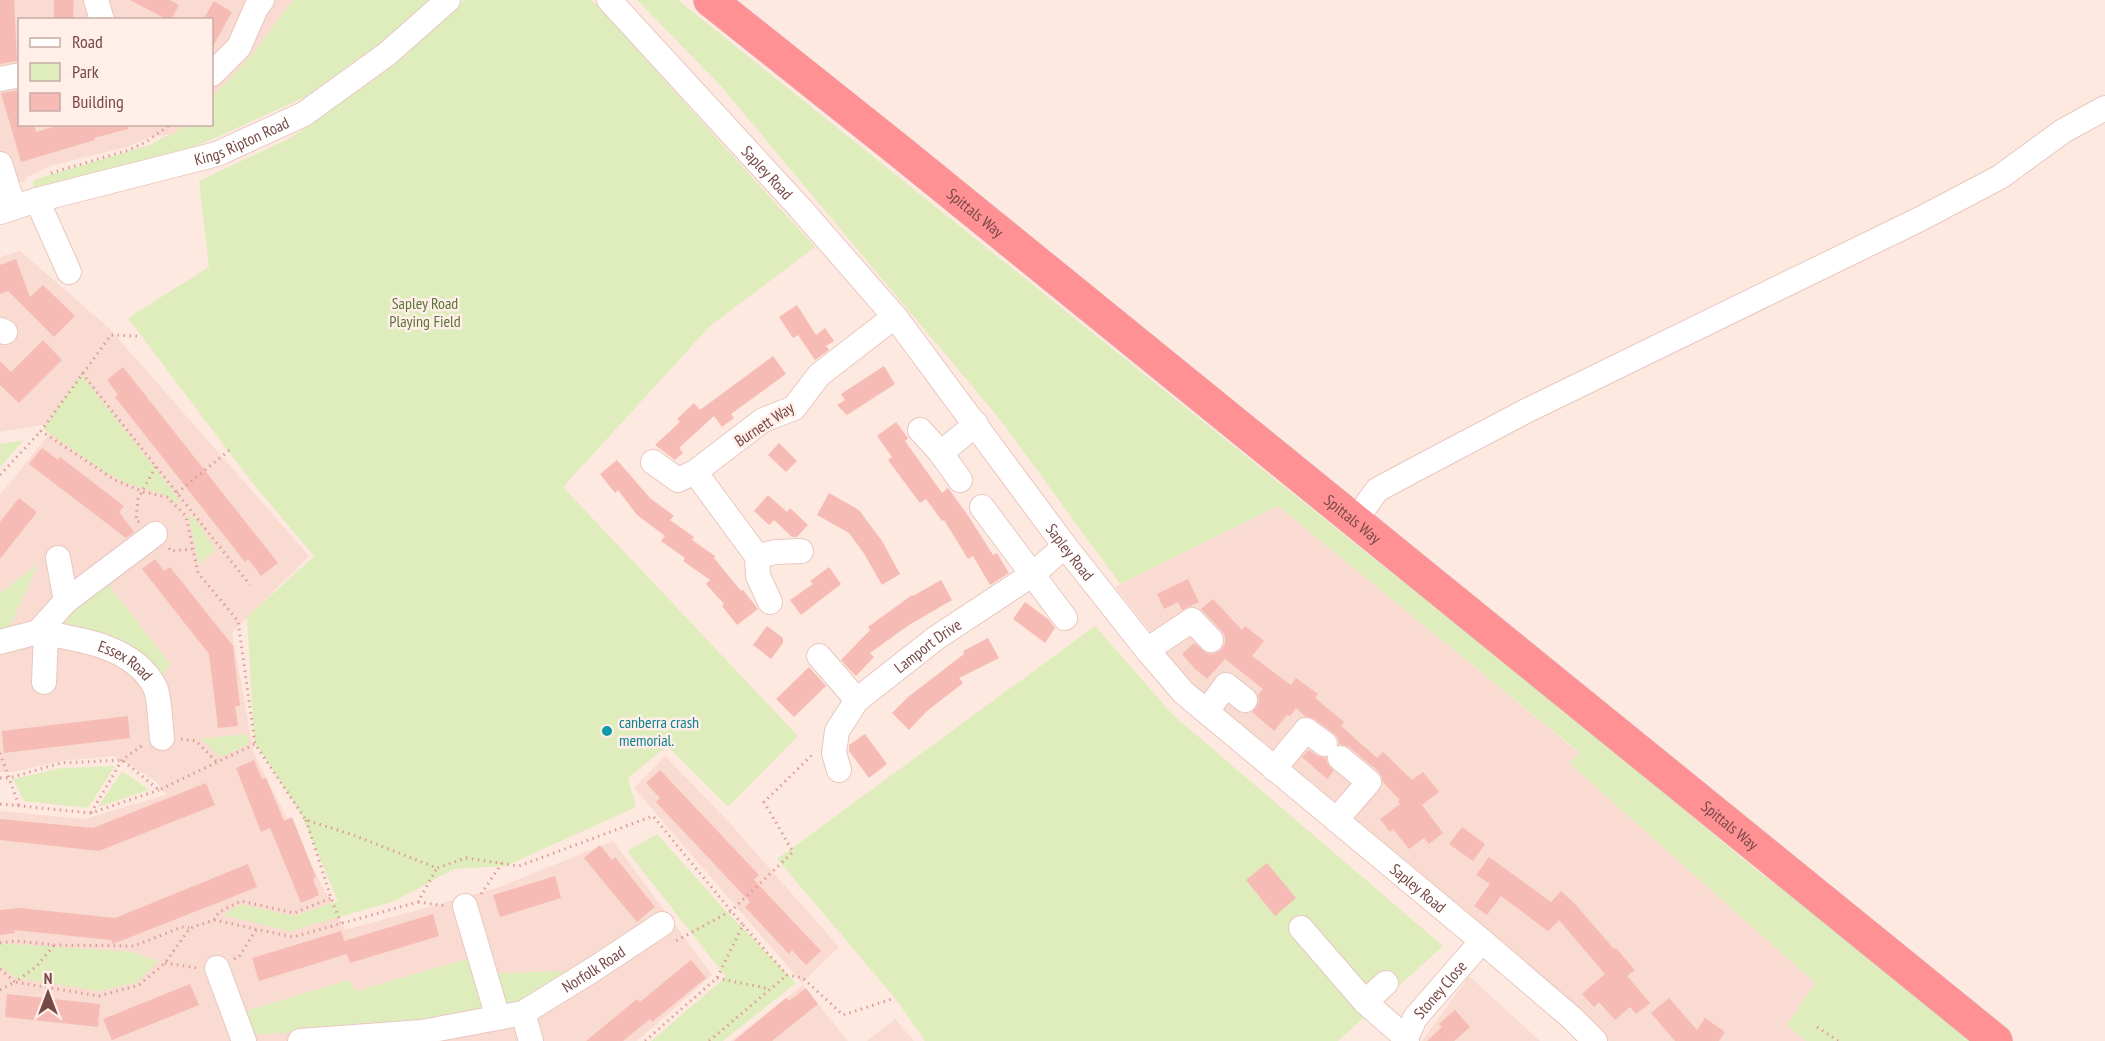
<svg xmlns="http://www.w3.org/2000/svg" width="2105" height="1041" font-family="'PT Sans Narrow',sans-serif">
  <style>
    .residential { fill: #f9dbd1 }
    .green { fill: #dfedbd }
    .building { fill: #f6bbb5 }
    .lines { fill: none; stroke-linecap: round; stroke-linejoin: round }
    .minor-casing { stroke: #e8c7c0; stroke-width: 26 }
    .highway-casing { stroke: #d6c8c7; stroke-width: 34 }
    .path { stroke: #db9e98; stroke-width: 3; stroke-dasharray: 1.5 4.5; stroke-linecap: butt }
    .minor { stroke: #fff; stroke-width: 24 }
    .highway { stroke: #ff9195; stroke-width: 33 }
    .culture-dot { fill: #0f9aa8; stroke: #ffefe8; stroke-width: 2 }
    .labels { text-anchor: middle; stroke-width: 5; stroke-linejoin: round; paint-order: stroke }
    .street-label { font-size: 16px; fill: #774845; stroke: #ffefe8 }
    .park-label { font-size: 16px; fill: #5b7337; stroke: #ffefe8 }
    .culture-label { font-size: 16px; fill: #0d838f; stroke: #ffefe8; text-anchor: start }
  </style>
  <rect width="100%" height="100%" fill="#fee9e0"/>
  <!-- residential -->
  <g class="residential">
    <polygon points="0,0 293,0 250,57 212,97 212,20 20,20 20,124 182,125 174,134 151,137 127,147 50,166 27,177 26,181 0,187"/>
    <polygon points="20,251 109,328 309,556 232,633 254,754 345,930 497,888 613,841 712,975 637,1041 0,1041 0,811 84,819 166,795 157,782 115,756 61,761 13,772 0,772 0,495 59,422 0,432 0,257"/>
    <polygon points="1278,506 1831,960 1787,1025 1806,1041 1609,1041 1203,699 1115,587"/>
    <polygon points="665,756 727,820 839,947 802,983 634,788"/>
    <polygon points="1469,976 1540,1041 1422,1041"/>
    <polygon points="803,985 848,1041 731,1041"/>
    <polygon points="895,1019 914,1041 867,1041"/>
  </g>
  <!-- green -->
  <g class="green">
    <polygon points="293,0 430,0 379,44 305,97 184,152 183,151 34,188 33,182 36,179 153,144 163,137 174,134 182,125 212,124 212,97 250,57"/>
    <polygon points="464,0 592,0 815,247 710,326 563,487 798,736 728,807 667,746 628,778 636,807 506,866 454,869 395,901 290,931 223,915 241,904 294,916 338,901 301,814 254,741 247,617 314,556 250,480 128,318 209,267 199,181 290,138 378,77"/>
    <polygon points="637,0 678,0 1596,737 1759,872 1840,932 1973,1041 1806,1041 1787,1025 1815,983 1569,763 1580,753 1278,506 1120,584 1002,422 720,85"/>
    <path d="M81 374 180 500 175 503C162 489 138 489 120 480 93 466 68 445 43 429Z"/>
    <polygon points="24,440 0,467 0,444"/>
    <polygon points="193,516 216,550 199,564 189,518"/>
    <polygon points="38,564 6,635 0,630 0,593"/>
    <polygon points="105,580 170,664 161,679 116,641 59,620"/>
    <polygon points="1095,626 1173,715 1443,946 1338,1041 925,1041 895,998 777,859"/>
    <polygon points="247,734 249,744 221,757 201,739"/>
    <polygon points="115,766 88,808 24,801 13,779 61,768"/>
    <polygon points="122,771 149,790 98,807"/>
    <polygon points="657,834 724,909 796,983 723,1041 651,1041 726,977 627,851"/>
    <polygon points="0,943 132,952 158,961 138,982 99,991 16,978 0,966"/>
    <polygon points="473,957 488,1009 414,1024 250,1035 242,1012 349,980 356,991"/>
    <polygon points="572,971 524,1001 503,1004 495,973"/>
  </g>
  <!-- building -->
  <g class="building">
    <polygon points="0,0 14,0 17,61 0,64"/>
    <polygon points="54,0 74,0 73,20 54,20"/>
    <polygon points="130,0 170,0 179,5 171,20 168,20"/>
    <polygon points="214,1 232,12 212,48 212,20 203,20"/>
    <polygon points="20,90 20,124 34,124 36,132 63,124 127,124 128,129 94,138 95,140 21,162 1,93"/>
    <polygon points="16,259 30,297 43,285 75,316 54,337 8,291 0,294 0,265"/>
    <polygon points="797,305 816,335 825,328 834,341 826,346 829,350 815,360 798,335 793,338 779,317"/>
    <polygon points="43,340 62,360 19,403 0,385 0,361 11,372"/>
    <polygon points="773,356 786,374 731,414 734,418 722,427 714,416 679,448 683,453 675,460 655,445 680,422 677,419 694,403 700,410"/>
    <polygon points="884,366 895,384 847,415 837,405 845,400 841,394"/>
    <polygon points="123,367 278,563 261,576 248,559 245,562 115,397 118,395 107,380"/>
    <polygon points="896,422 908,438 905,441 942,493 948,488 969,517 993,555 997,553 1009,573 990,585 973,556 968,559 944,520 942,521 926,499 920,503 902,479 888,460 892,457 877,436"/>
    <polygon points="779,443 797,461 786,472 768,455"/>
    <polygon points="42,448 58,460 60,457 124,506 119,512 134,532 126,538 29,464"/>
    <polygon points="617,460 650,498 674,516 670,520 694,537 692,540 715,556 714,558 741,591 743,590 758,609 737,625 722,606 724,604 706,584 710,580 683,561 685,558 661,541 665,536 637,515 618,490 615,493 600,474"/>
    <polygon points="829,493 859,510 882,541 900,574 882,585 863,552 849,533 817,515"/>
    <polygon points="768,495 787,512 790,508 808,525 797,537 792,537 774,520 769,525 754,511"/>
    <polygon points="19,498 37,512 0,559 0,522"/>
    <polygon points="155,559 164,571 170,567 233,646 240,706 235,706 238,726 218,728 209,654 142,569"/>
    <polygon points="829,567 841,584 801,615 790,600 813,584 810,581"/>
    <polygon points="1188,579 1199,602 1182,610 1178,602 1164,609 1157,594"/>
    <polygon points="941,580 952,600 909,625 870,653 874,657 856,676 848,668 841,660 870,630 868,627 912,595 913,596"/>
    <polygon points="1213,599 1242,630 1245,626 1264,641 1252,656 1291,685 1296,678 1318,694 1315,698 1344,722 1341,726 1377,758 1383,752 1412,780 1423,772 1439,792 1422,805 1443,833 1429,844 1424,838 1409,849 1393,829 1390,832 1380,819 1400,804 1398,801 1400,800 1383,782 1382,777 1378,771 1349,747 1339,744 1338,738 1333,733 1314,719 1305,716 1296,708 1290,716 1287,715 1274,731 1252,712 1256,708 1259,701 1258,695 1263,689 1248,677 1225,659 1207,679 1194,668 1182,654 1194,643 1206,653 1214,654 1221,650 1225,643 1225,636 1222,631 1201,609"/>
    <polygon points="1025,602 1048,619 1055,628 1045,643 1013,619"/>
    <polygon points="767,626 783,638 783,643 771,659 753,645"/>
    <polygon points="988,638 999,658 959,678 963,683 927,711 909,730 892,713 908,697 964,654 963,651"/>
    <polygon points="809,667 826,686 794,717 776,699"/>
    <polygon points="128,716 130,738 4,753 2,731"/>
    <polygon points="865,734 887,764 869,778 849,751 849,745"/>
    <polygon points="1309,750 1317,756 1326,758 1327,763 1334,771 1327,779 1302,757"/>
    <polygon points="254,760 262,779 266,778 284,821 292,817 316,877 313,879 319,895 301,903 270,828 261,832 236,768"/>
    <polygon points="660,770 759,875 754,880 821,951 806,965 792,950 789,954 745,907 750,902 656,802 660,798 646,783"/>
    <polygon points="206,783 215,805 99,851 0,840 0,819 93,828"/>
    <polygon points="1462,827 1485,844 1473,861 1449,844"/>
    <polygon points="600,845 612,860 615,857 655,907 637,922 584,858"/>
    <polygon points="1489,857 1551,902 1561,891 1575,904 1614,949 1616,948 1635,970 1627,976 1650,1003 1636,1014 1630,1007 1615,1020 1599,1002 1594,1007 1582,994 1605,974 1559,920 1548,931 1501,896 1487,915 1474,906 1490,884 1476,875"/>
    <polygon points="1267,863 1296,898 1275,916 1246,880"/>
    <polygon points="248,864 257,887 113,944 111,940 14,930 15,933 0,935 0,910 20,908 115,918"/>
    <polygon points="555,876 561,898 500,917 493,895"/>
    <polygon points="433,914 439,936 350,963 347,954 259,981 252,958 341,931 344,941"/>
    <polygon points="691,960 706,978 652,1022 650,1019 623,1041 586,1041 637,999 640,1002"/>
    <polygon points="190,984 199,1005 112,1040 103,1019"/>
    <polygon points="806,988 818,1004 772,1041 734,1041 786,998 789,1001"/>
    <polygon points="7,994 100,1004 98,1027 5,1017"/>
    <polygon points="1669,998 1697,1030 1705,1018 1725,1032 1719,1041 1675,1041 1651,1013"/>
    <polygon points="1455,1010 1470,1027 1454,1041 1427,1041 1442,1027 1439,1024"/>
  </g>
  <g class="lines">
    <!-- minor casing -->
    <g class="minor-casing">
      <g id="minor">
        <polyline points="96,0 102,20"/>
        <path id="s1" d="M609 0 800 208 896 318 1065 546 1147 650 1184 693 1482 941 1572 1018 1595 1041"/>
        <polyline points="212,74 239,47 256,8 262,0"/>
        <polyline points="0,79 20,75"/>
        <polyline points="0,164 14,207"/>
        <polyline points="37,200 69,272"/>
        <path id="s2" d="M0 212 37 200 217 154 304 114 387 54 448 0"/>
        <polyline points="0,330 5,332"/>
        <polyline points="920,430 941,453 960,480"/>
        <polyline points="941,453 976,424"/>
        <polyline points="653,462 678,480 695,472 763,420 794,408 819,375 885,324 896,318"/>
        <polyline points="695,472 757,556"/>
        <polyline points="982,507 1065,618"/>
        <polyline points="1355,521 1377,490 1416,469 1526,411 1920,219 2000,177 2063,131 2105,108"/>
        <polyline points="58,558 66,601"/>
        <polyline points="770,602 758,576 757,556 776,552 801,551"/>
        <path id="s3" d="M38 632C79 639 134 646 155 687 160 698 160 724 162 738"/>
        <polyline points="0,642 38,632 66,601 155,534"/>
        <polyline points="1147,650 1192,620 1211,640"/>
        <polyline points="819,656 857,700"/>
        <polyline points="44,682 46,634"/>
        <polyline points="1207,711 1226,685 1245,700"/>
        <polyline points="1274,769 1306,730 1325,744"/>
        <path id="s4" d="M839 770 834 753 837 731 857 700 936 638 1033 574 1065 546"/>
        <polyline points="1336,820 1369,782 1340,758"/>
        <polyline points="465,906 498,1018"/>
        <polyline points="1301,928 1365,1002 1406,1038"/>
        <polyline points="217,968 244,1041"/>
        <polyline points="1365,1002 1386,983"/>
        <polyline points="523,1013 531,1041"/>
        <path id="s5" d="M300 1041 422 1032 523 1013 594 969 662 924"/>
        <path id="s6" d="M1407 1041 1406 1038 1415 1018 1482 941"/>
      </g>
    </g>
    <!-- highway casing -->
    <g class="highway-casing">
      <g id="highway">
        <path id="s7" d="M710 0 902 153 1996 1041"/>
      </g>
    </g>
    <!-- path -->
    <g class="path">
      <polyline points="51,173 129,150 146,142 171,124"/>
      <polyline points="137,336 111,335 41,431 115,480 144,492 167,497 186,516 198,573 238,621 255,744 306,820 353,835 437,868 466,858 519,866 653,816 731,911 793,852 764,802 814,753"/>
      <polyline points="82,373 250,585"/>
      <polyline points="0,475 41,431"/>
      <polyline points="177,493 232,448"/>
      <polyline points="139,522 136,520 138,499 156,466"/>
      <polyline points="169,548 171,551 192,549"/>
      <polyline points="181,739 196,741 218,763"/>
      <polyline points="0,753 19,806"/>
      <polyline points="0,778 9,778 61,763 122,760 159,790 255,744"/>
      <polyline points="0,804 91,813 159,790"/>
      <polyline points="91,813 122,760 143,745"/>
      <polyline points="306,820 331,898 341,923"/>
      <polyline points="481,894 502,863"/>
      <polyline points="418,902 446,906"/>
      <polyline points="214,920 219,912 241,901 294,913 331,898"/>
      <polyline points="743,925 787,975 803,978 843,1015 895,998"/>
      <polyline points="0,943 16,941 54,945 134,946 182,927 189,928"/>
      <polyline points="234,959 239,957 256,930"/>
      <polyline points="165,963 197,968"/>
      <polyline points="0,969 15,982 37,966 54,945"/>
      <polyline points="717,978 770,989"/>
      <polyline points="0,990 15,982 99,996 139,985 165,963 190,928 214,920 293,937 418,902 437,868"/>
      <polyline points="1817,1027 1838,1041"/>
      <polyline points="645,1041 717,978 743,925 731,911 674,942"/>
      <polyline points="709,1041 787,975"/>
    </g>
    <!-- minor -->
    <use href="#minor" class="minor"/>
    <!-- highway -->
    <use href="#highway" class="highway"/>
  </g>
  <!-- markers -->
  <circle class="culture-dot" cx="607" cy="731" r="6"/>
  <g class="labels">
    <!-- street labels -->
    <g class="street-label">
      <text dy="6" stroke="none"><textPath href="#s2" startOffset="252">Kings Ripton Road</textPath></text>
      <text dy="6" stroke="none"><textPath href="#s1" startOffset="234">Sapley Road</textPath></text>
      <text dy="6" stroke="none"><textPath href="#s7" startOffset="340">Spittals Way</textPath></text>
      <text transform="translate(764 424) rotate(-33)" y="6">Burnett Way</text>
      <text dy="6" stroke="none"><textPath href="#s7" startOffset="826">Spittals Way</textPath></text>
      <text dy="6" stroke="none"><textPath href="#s1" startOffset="720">Sapley Road</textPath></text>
      <text dy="6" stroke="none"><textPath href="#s4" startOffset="166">Lamport Drive</textPath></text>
      <text dy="6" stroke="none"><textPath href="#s3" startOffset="93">Essex Road</textPath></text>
      <text dy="6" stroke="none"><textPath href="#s7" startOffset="1312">Spittals Way</textPath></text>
      <text dy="6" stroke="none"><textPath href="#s1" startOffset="1206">Sapley Road</textPath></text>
      <text dy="6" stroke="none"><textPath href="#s5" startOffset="308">Norfolk Road</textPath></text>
      <text dy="6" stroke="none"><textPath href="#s6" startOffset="63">Stoney Close</textPath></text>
    </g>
    <!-- park labels -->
    <g class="park-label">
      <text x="425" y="309">Sapley Road<tspan x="425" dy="18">Playing Field</tspan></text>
    </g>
    <!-- culture labels -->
    <g class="culture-label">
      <text x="619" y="728">canberra crash<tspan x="619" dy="18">memorial.</tspan></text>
    </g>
  </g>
  <!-- legend -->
  <rect x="18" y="18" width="195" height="108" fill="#ffefe8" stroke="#c9aca7" stroke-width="1.5"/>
  <rect x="30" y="38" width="30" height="9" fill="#ffffff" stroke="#c9aca7" stroke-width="1.5"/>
  <text x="72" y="48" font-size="18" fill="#774845">Road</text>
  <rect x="30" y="63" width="30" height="18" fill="#dfedbd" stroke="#c9aca7" stroke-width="1.5"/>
  <text x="72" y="78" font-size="18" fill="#774845">Park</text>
  <rect x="30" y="93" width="30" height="18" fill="#f6bbb5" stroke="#c9aca7" stroke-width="1.5"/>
  <text x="72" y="108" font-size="18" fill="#774845">Building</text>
  <!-- north arrow -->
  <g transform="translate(48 993)" stroke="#ffefe8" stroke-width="4.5" paint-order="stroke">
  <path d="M0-4.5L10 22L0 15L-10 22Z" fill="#774845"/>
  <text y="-9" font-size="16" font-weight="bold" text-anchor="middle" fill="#774845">N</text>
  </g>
</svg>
